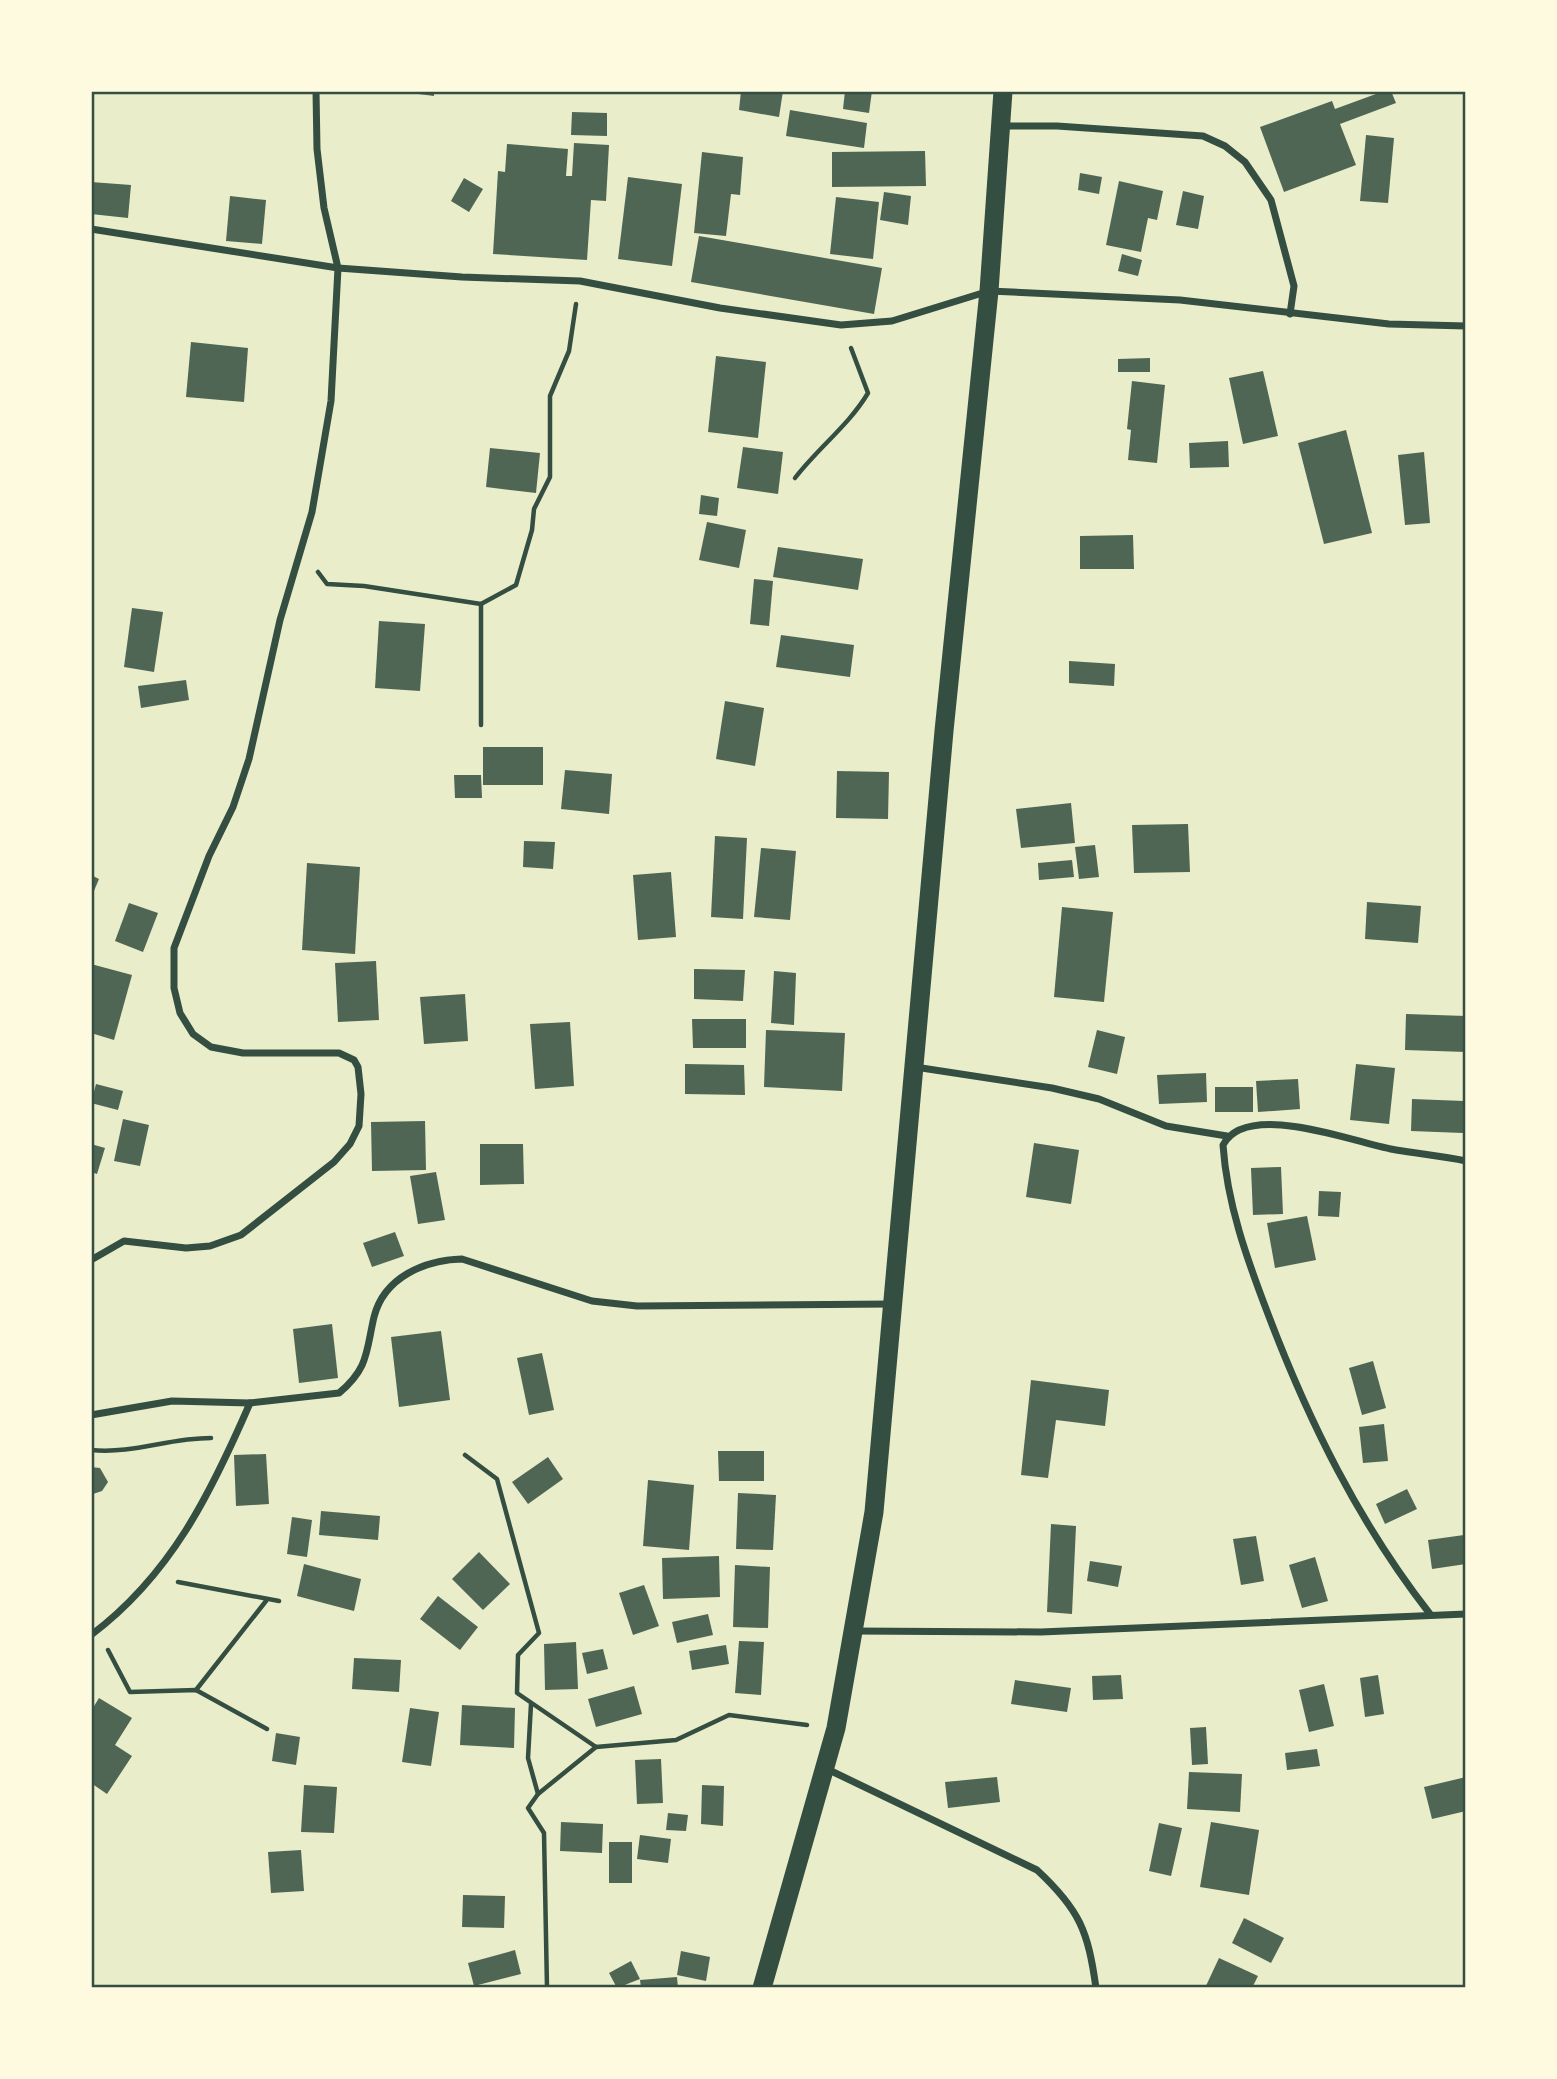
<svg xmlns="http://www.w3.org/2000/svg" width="1557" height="2079" font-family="'Zilla Slab',serif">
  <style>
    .building { fill: #4f6655 }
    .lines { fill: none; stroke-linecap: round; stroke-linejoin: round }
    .path { stroke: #344e41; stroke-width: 4.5 }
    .minor { stroke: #344e41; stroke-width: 7 }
    .trunk { stroke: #344e41; stroke-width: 19 }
    .neatline { fill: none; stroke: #344e41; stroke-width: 2.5 }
  </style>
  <rect width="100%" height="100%" fill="#e9edc9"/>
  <!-- building -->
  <g class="building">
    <polygon points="395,91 434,91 434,96"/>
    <polygon points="741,91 783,91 779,117 739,110"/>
    <polygon points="845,91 872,91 869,113 843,109"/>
    <polygon points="1384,91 1391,91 1396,103 1340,124 1356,165 1284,192 1260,127 1332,101 1335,109"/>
    <polygon points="790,110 867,123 864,148 786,136"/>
    <polygon points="572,112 607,113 607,136 571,135"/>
    <polygon points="1366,135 1394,138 1388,203 1360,201"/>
    <polygon points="574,143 609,145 606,201 591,200 587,260 493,254 498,171 505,172 507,144 568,149 566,176 572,176"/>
    <polygon points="925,151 926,186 832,187 832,152"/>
    <polygon points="702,152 743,157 740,195 731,194 726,236 694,233"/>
    <polygon points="1080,173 1102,177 1099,194 1078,190"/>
    <polygon points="628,177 682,184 672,266 618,259"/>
    <polygon points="464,178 483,189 469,212 451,201"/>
    <polygon points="1119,181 1163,191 1157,220 1148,218 1141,252 1106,245"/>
    <polygon points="91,182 131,185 128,218 91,214"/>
    <polygon points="1183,191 1204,196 1198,229 1176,225"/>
    <polygon points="884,192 911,196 908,225 880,220"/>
    <polygon points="230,196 266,200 262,244 226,241"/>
    <polygon points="836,197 879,202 873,259 830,254"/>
    <polygon points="699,236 882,268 874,314 691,282"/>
    <polygon points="1122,254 1142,260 1138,276 1118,271"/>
    <polygon points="191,342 248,348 244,402 186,397"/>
    <polygon points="716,356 766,362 758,438 708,432"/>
    <polygon points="1150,358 1150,372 1118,372 1118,359"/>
    <polygon points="1263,371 1278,436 1243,444 1229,378"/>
    <polygon points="1132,381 1165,385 1157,463 1128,460 1131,430 1127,429"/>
    <polygon points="1346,430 1372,533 1324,544 1298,443"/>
    <polygon points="1228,441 1229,467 1190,468 1189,443"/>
    <polygon points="743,447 783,452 778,494 737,488"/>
    <polygon points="490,448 540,453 536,493 486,487"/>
    <polygon points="1424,452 1430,523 1405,525 1398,455"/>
    <polygon points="701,495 719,498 717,516 699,514"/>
    <polygon points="707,522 746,530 739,568 699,560"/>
    <polygon points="1133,535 1134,569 1080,569 1080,536"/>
    <polygon points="778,547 863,559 858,590 773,577"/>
    <polygon points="754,579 773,581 769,626 750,624"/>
    <polygon points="132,608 163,612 154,672 124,667"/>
    <polygon points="379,621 425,624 420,691 375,688"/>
    <polygon points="781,635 854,645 850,677 776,667"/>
    <polygon points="1069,661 1115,664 1114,686 1069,683"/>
    <polygon points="186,680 189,700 141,708 138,686"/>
    <polygon points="725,701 764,708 755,766 716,759"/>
    <rect x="483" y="747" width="60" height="38"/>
    <polygon points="565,770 612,774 609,814 561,809"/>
    <polygon points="837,771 889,772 888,819 836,818"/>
    <polygon points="454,775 481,775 482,798 455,798"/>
    <polygon points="1071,803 1075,843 1021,848 1016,809"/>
    <polygon points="1188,824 1190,872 1134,873 1132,825"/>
    <polygon points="715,836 747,838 743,919 711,917"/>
    <polygon points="524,841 555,842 553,869 523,867"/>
    <polygon points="1095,845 1099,877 1079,879 1075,847"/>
    <polygon points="761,848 796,851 790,920 754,917"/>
    <polygon points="1072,860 1074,877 1039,880 1038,863"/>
    <polygon points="307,863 360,867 355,954 302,950"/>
    <polygon points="671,872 676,937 638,940 633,875"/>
    <polygon points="91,875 99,879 91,898"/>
    <polygon points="1367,902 1421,906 1418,943 1365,939"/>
    <polygon points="129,903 158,913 143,952 115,941"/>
    <polygon points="1062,907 1113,912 1104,1002 1054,997"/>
    <polygon points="376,961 379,1020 338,1022 335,963"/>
    <polygon points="91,964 132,975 114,1040 91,1033"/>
    <polygon points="694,969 745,970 743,1001 694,999"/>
    <polygon points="774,971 796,973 794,1025 771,1023"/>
    <polygon points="465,994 468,1041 424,1044 420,997"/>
    <polygon points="1406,1014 1466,1016 1466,1052 1405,1050"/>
    <polygon points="692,1019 746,1019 746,1048 693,1048"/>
    <polygon points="570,1022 574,1086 535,1089 530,1024"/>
    <polygon points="766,1030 845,1033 842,1091 764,1087"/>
    <polygon points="1097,1030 1125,1037 1117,1074 1088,1067"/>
    <polygon points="685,1064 744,1065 745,1095 685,1094"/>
    <polygon points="1356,1064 1395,1068 1389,1124 1350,1120"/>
    <polygon points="1206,1073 1207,1102 1159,1104 1157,1075"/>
    <polygon points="1298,1079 1300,1109 1258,1112 1256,1081"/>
    <polygon points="96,1084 123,1091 118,1110 91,1103"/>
    <rect x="1215" y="1087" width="38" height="25"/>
    <polygon points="1412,1099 1464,1101 1463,1133 1411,1131"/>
    <polygon points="123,1119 149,1125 140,1166 114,1161"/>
    <polygon points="425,1121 426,1170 372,1171 371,1122"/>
    <polygon points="1034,1143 1079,1150 1071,1204 1026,1197"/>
    <polygon points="91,1144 105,1148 97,1174 91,1172"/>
    <polygon points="480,1144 523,1144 524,1184 480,1185"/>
    <polygon points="1281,1167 1283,1214 1253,1215 1251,1168"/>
    <polygon points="436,1172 445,1220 418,1224 410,1176"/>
    <polygon points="1319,1191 1341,1192 1339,1217 1318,1216"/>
    <polygon points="1307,1216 1316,1260 1275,1268 1267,1223"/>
    <polygon points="395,1232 404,1256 372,1267 363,1243"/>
    <polygon points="332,1324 338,1378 299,1383 293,1329"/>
    <polygon points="441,1331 450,1400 399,1407 391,1337"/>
    <polygon points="542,1353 554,1410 529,1415 517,1358"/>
    <polygon points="1373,1361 1386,1408 1362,1415 1349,1368"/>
    <polygon points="1031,1380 1109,1390 1105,1426 1056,1420 1048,1478 1021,1475"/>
    <polygon points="1384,1424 1388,1461 1363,1463 1359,1427"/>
    <polygon points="718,1451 764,1451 764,1481 719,1481"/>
    <polygon points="266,1454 269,1504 236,1506 234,1455"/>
    <polygon points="548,1457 563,1479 528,1504 512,1482"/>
    <polygon points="91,1467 100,1468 108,1482 102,1491 93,1494"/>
    <polygon points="648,1480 694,1485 689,1550 643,1546"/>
    <polygon points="1407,1489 1417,1509 1385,1524 1376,1504"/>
    <polygon points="738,1493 776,1495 773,1550 736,1549"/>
    <polygon points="321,1511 380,1516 378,1540 319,1535"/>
    <polygon points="292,1517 312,1520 307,1557 287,1554"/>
    <polygon points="1051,1524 1076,1526 1072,1614 1047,1612"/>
    <polygon points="1464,1535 1466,1564 1432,1569 1428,1540"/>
    <polygon points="1256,1536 1264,1581 1241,1585 1233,1539"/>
    <polygon points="479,1552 510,1584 483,1610 452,1579"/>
    <polygon points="719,1556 720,1597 663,1599 662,1558"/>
    <polygon points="1315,1557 1328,1601 1302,1608 1289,1565"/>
    <polygon points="1090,1561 1122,1566 1118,1587 1087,1581"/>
    <polygon points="304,1564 361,1579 354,1611 297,1596"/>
    <polygon points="735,1565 770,1567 768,1628 733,1627"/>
    <polygon points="644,1585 659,1626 633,1635 619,1593"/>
    <polygon points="438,1596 478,1627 460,1650 420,1619"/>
    <polygon points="708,1614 713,1635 677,1643 672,1622"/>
    <polygon points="739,1641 764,1642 761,1695 735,1693"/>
    <polygon points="576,1642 578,1689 545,1690 544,1644"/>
    <polygon points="726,1645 729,1664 692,1670 689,1651"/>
    <polygon points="603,1649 608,1669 587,1674 582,1653"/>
    <polygon points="354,1658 401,1660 399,1692 352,1689"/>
    <polygon points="1121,1675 1123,1699 1093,1700 1092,1676"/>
    <polygon points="1378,1675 1384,1714 1365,1717 1360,1678"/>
    <polygon points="1015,1680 1071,1688 1067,1712 1011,1704"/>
    <polygon points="1324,1684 1334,1726 1309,1732 1299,1690"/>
    <polygon points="634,1686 642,1714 596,1727 588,1699"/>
    <polygon points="99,1698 132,1718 115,1745 132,1756 107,1794 91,1783 91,1711"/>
    <polygon points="462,1705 515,1708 514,1748 460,1745"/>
    <polygon points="410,1708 439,1712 431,1766 402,1762"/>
    <polygon points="1206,1727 1208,1764 1192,1765 1190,1728"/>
    <polygon points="276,1733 300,1737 296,1765 272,1761"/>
    <polygon points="1317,1749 1320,1766 1287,1770 1285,1753"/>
    <polygon points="661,1759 663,1803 637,1804 635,1760"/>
    <polygon points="1189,1772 1242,1774 1240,1812 1187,1809"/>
    <polygon points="997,1777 1000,1802 948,1808 945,1782"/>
    <polygon points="1466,1777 1466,1811 1432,1819 1424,1787"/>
    <polygon points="304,1785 337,1787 334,1833 301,1832"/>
    <polygon points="702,1785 724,1786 723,1826 701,1824"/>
    <polygon points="668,1813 688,1815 686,1831 666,1830"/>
    <polygon points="561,1822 603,1824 602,1853 560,1851"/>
    <polygon points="1211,1822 1259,1830 1249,1895 1200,1887"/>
    <polygon points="1159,1823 1182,1828 1171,1876 1149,1871"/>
    <polygon points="640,1835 671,1839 668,1863 637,1859"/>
    <rect x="609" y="1842" width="23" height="41"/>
    <polygon points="301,1850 304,1891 271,1893 268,1852"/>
    <polygon points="463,1895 505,1896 504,1928 462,1927"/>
    <polygon points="1244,1918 1284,1938 1271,1963 1232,1943"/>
    <polygon points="515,1950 521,1974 474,1986 468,1963"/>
    <polygon points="681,1951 710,1957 706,1981 677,1975"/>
    <polygon points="1219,1958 1258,1976 1252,1988 1205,1988"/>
    <polygon points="631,1961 640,1979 617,1988 609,1973"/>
    <polygon points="677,1977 678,1988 641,1988 640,1980"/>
  </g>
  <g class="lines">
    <!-- path -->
    <g class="path">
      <path d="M795 478C818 448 849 425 868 393L851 348"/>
      <polyline points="318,572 327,584 364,586 481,604 516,585 532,530 534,509 550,477 550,396 569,351 576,304"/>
      <polyline points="481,725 481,604"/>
      <path d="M91 1450C135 1454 167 1438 211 1438"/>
      <polyline points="465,1455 497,1479 539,1633 518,1655 517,1693 596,1747 676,1740 729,1715 807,1725"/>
      <polyline points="178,1582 279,1601"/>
      <polyline points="108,1650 130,1692 196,1690 267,1729"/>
      <polyline points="196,1690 266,1601"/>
      <polyline points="531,1704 528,1758 538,1794 528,1808 544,1833 547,1988"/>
      <polyline points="538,1794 596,1747"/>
    </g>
    <!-- minor -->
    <g class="minor">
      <polyline points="1001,126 1057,126 1203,136 1225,146 1245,162 1271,200 1294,286 1290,314"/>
      <polyline points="91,229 338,268 462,277 580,281 720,308 841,325 892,321 989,291 1180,300 1389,324 1466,326"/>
      <polyline points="915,1067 1052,1088 1099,1099 1166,1126 1227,1136"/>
      <polyline points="91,1260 124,1241 186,1248 210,1246 241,1235 334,1162 350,1144 359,1126 361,1094 358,1067 354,1060 339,1053 243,1053 211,1047 193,1034 180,1013 174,988 174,948 209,856 233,807 249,759 280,620 312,512 331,401 338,268 324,208 317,149 316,91"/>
      <path d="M91 1415 172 1401 250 1403 339 1393C369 1368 366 1351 374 1317 384 1277 425 1260 462 1259L592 1301 637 1306 892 1304"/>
      <path d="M1430 1614C1359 1523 1309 1422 1268 1314 1247 1259 1227 1204 1223 1145 1247 1099 1358 1144 1396 1150 1420 1154 1443 1156 1466 1161"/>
      <polyline points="854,1631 1041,1632 1466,1614"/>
      <path d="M91 1635C171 1575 211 1493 250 1403"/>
      <path d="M827 1769 1037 1870C1080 1910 1088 1931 1096 1988"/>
    </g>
    <!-- trunk -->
    <polyline class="trunk" points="762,1988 836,1728 874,1512 944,731 989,291 1003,91"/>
  </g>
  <!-- border -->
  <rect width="1557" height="2079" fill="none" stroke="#fefae0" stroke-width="186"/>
  <rect x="93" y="93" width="1371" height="1893" class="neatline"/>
</svg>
